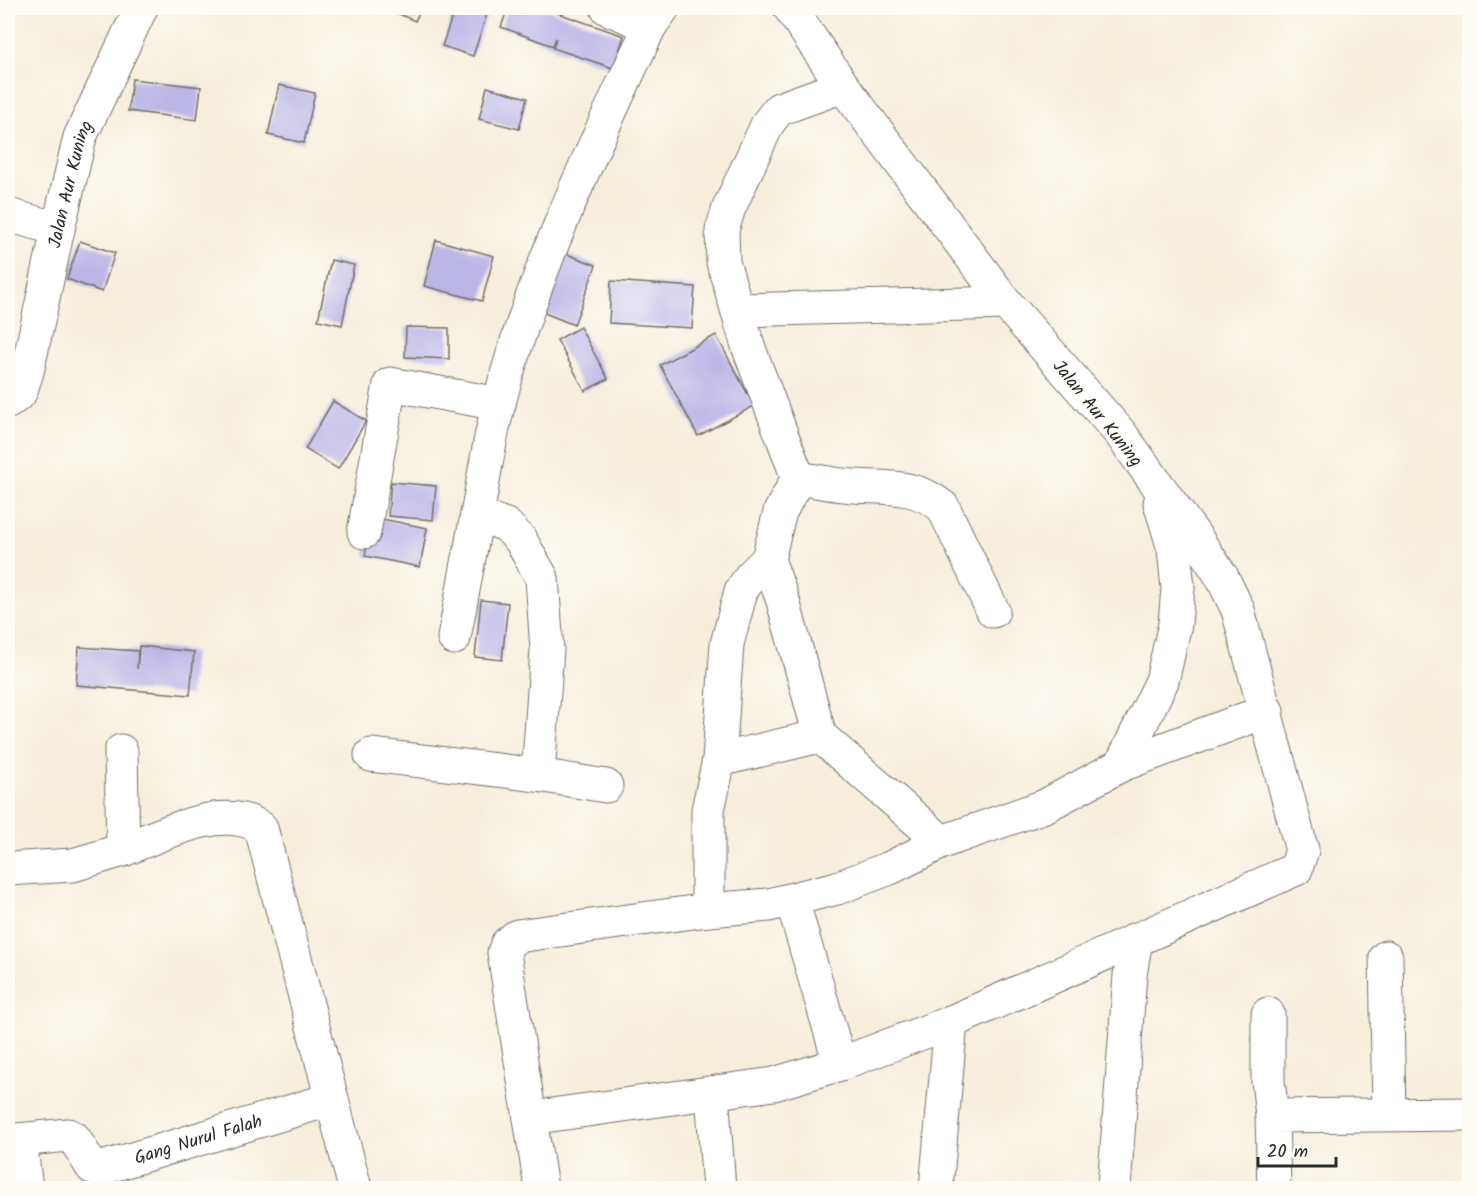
<svg xmlns="http://www.w3.org/2000/svg" width="1477" height="1196" font-family="Kalam,sans-serif">
  <style>
    .building { fill: #bcb6e7 }
    .lines { fill: none; stroke-linecap: round; stroke-linejoin: round }
    .minor-casing { stroke: #726f69; stroke-width: 35 }
    .minor { stroke: #fff; stroke-width: 33 }
    .labels { text-anchor: middle; stroke-width: 4.5; stroke-linejoin: round; paint-order: stroke }
    .street-label { font-size: 18px; fill: #2b2b2b; stroke: #fdfcf7 }
  </style>
  <rect width="100%" height="100%" fill="#fdfcf7"/>
  <filter id="ink" filterUnits="userSpaceOnUse"><feTurbulence type="fractalNoise" baseFrequency=".0167" numOctaves="2"/><feDisplacementMap in="SourceGraphic" scale="12" xChannelSelector="R" yChannelSelector="G"/><feConvolveMatrix kernelMatrix="1 2 1 2 8 2 1 2 1" color-interpolation-filters="sRGB"/></filter>
  <filter id="wash" filterUnits="userSpaceOnUse"><feTurbulence type="fractalNoise" baseFrequency=".008" numOctaves="4" result="noise"/><feDisplacementMap in="SourceGraphic" scale="24" xChannelSelector="R" yChannelSelector="G"/><feGaussianBlur stdDeviation="1.35" result="paint"/><feColorMatrix in="noise" values="0 0 0 0 0 0 0 0 0 0 0 0 0 0 0 0 0 1.4 0 .05"/><feComposite in="paint" operator="in"/></filter>
  <g filter="url(#wash)">
    <rect width="100%" height="100%" fill="#f6eedb"/>
    <g id="blocks">
      <!-- building -->
      <g class="building">
        <polygon points="385,8 421,8 415,21"/>
        <polygon points="455,8 489,8 473,56 442,46"/>
        <polygon points="508,8 543,8 624,36 613,68 553,48 556,38 553,46 501,27"/>
        <polygon points="132,79 201,87 197,120 128,111"/>
        <polygon points="279,85 315,93 304,143 268,135"/>
        <polygon points="487,87 527,98 519,129 479,119"/>
        <polygon points="436,240 494,256 482,301 424,286"/>
        <polygon points="80,241 115,253 102,292 67,279"/>
        <polygon points="564,253 596,265 574,325 542,312"/>
        <polygon points="331,260 354,265 342,325 318,320"/>
        <polygon points="611,281 695,287 692,328 609,323"/>
        <polygon points="406,327 449,328 449,359 405,357"/>
        <polygon points="580,327 608,379 585,391 557,340"/>
        <polygon points="716,335 754,406 698,436 660,365"/>
        <polygon points="333,401 366,421 338,469 305,449"/>
        <polygon points="391,482 436,486 433,520 388,516"/>
        <polygon points="372,517 427,528 420,567 365,556"/>
        <polygon points="481,600 508,603 502,660 475,657"/>
        <polygon points="139,646 194,652 190,695 76,685 79,647 138,651 137,669"/>
      </g>
    </g>
  </g>
  <g filter="url(#ink)">
    <use href="#blocks" fill-opacity="0" stroke="#726f69" stroke-width="1.5"/>
    <g class="lines">
      <!-- minor casing -->
      <g class="minor-casing">
        <g id="minor">
          <polyline points="607,8 650,26"/>
          <polyline points="8,215 58,229"/>
          <polyline points="739,310 1006,303"/>
          <path id="s1" d="M8 402 20 393 27 372 58 229 80 137 141 8"/>
          <path d="M798 478C817 481 836 485 854 486 888 488 915 484 943 507L993 611"/>
          <polyline points="364,532 390,384 499,404"/>
          <polyline points="768,559 783,601 820,736 942,842"/>
          <polyline points="454,638 477,515"/>
          <polyline points="371,755 538,775"/>
          <polyline points="719,760 820,736"/>
          <polyline points="1121,765 1267,711"/>
          <path d="M606 786 538 775 547 650 542 578 520 539 506 525 477 515C484 478 489 440 499 403 533 272 593 148 650 26L663 8"/>
          <path d="M123 850C161 835 224 802 261 828L354 1184"/>
          <polyline points="8,869 73,865 123,850 121,751"/>
          <polyline points="792,900 840,1064"/>
          <polyline points="708,910 708,810 719,760 727,644 741,591 751,576 768,559 780,512 798,478 748,346 723,262 722,230 729,208 768,123 779,109 843,86"/>
          <polyline points="1386,957 1389,1114"/>
          <polyline points="1268,1014 1268,1080 1272,1116"/>
          <polyline points="712,1093 719,1188"/>
          <polyline points="530,1118 774,1084 840,1064 951,1022 1296,869 1302,850 1300,843 1238,610 1222,577 1194,535 1120,433 1006,303 843,86 790,8"/>
          <polyline points="20,1140 26,1188"/>
          <path id="s2" d="M8 1141 68 1135 74 1138 92 1167 99 1169 332 1099"/>
          <polyline points="541,1188 504,953 507,944 517,936 708,910 769,905 837,888 890,868 942,842 1045,806 1121,765 1162,681 1175,624 1178,588 1174,549 1160,503"/>
          <polyline points="936,1188 951,1022"/>
          <polyline points="1114,1188 1130,975 1136,939"/>
          <polyline points="1274,1188 1272,1116 1470,1114"/>
        </g>
      </g>
      <!-- minor -->
      <use href="#minor" class="minor"/>
    </g>
  </g>
  <g class="labels">
    <!-- street labels -->
    <g class="street-label">
      <text dy="6" stroke="none"><textPath href="#s1" startOffset="230">Jalan Aur Kuning</textPath></text>
      <text transform="translate(1098 413) rotate(51)" y="6">Jalan Aur Kuning</text>
      <text dy="6" stroke="none"><textPath href="#s2" startOffset="212">Gang Nurul Falah</textPath></text>
    </g>
  </g>
  <!-- margin -->
  <rect width="1477" height="1196" fill="none" stroke="#fdfcf7" stroke-width="30"/>
  <!-- scale -->
  <path d="M1258 1157v9h78v-9" fill="none" stroke="#2b2b2b" stroke-width="3"/>
  <text x="1267" y="1157" font-size="18" fill="#2b2b2b" stroke="#fdfcf7" stroke-width="4.5" paint-order="stroke">20 m</text>
</svg>
